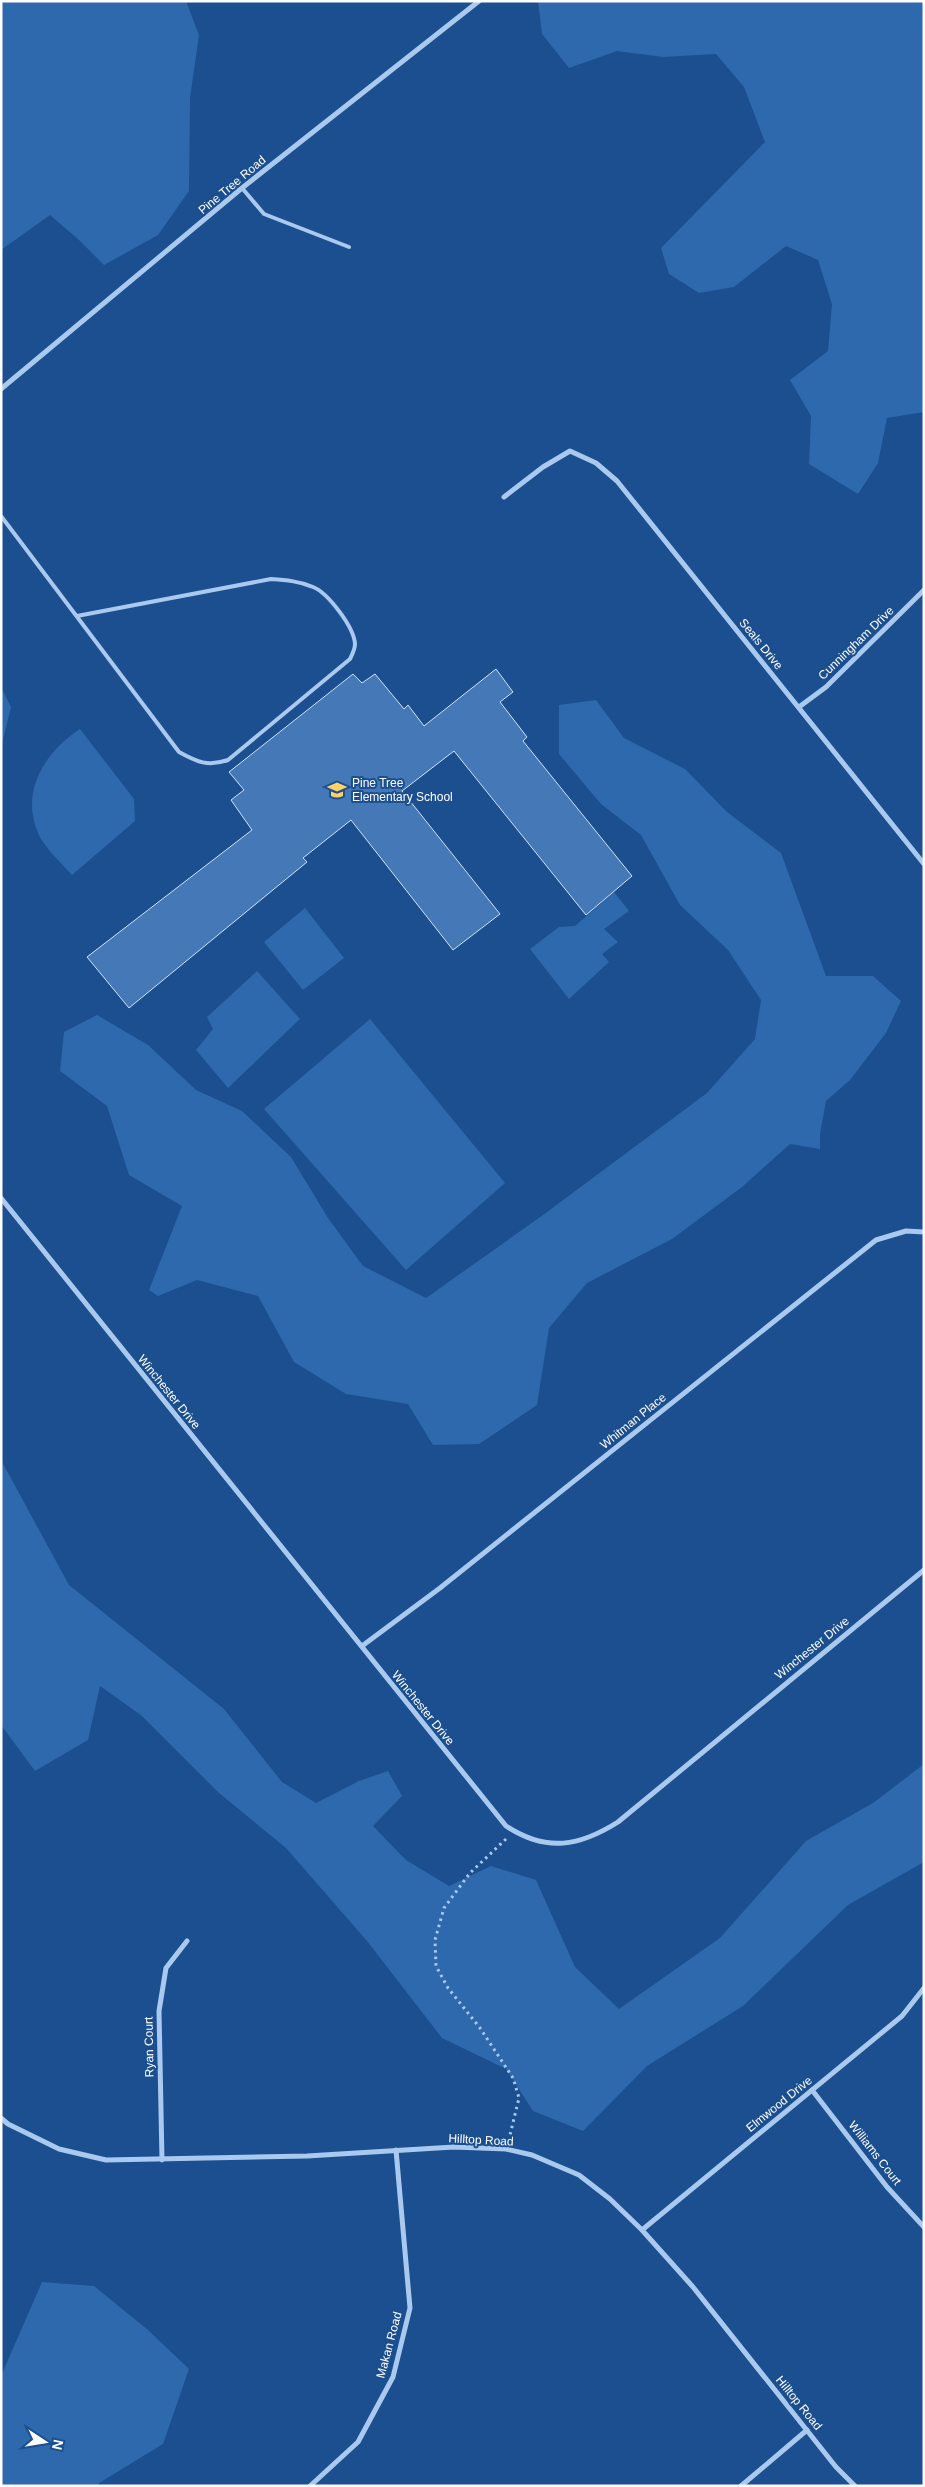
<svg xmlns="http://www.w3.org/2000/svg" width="925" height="2487" font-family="Arial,sans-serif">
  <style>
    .green { fill: #2e69ad }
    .building { fill: #4478b7; stroke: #cfe3fa }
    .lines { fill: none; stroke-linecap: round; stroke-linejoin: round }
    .path { stroke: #a9c9ee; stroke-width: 3; stroke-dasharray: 2.5 4; stroke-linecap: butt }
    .service { stroke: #a9c9ee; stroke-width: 4 }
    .minor { stroke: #a9c9ee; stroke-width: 5 }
    .labels { text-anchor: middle; stroke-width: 4; stroke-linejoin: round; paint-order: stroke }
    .street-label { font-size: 12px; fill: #fff; stroke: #1b4f8f }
    .poi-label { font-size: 12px; fill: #fff; stroke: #1b4f8f; text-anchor: start }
  </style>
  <rect width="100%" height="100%" fill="#1b4f8f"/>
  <!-- green -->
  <g class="green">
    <polygon points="1,1 186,1 199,35 190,98 189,191 158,235 104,265 79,240 50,215 1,250"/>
    <polygon points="538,1 924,1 924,412 887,418 878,463 858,494 809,464 811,416 790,380 828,351 832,304 818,260 786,246 734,287 699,293 669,274 661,248 765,142 744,87 716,54 663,57 617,51 569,68 542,34"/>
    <polygon points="1,687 11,707 1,748"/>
    <polygon points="596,700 624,738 685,769 727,812 781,853 826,976 873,976 901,1001 886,1033 850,1080 826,1101 820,1134 820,1149 790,1144 742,1187 672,1239 587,1283 549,1328 537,1405 479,1444 433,1445 408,1404 346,1394 294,1362 258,1296 197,1280 158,1296 149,1290 182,1206 129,1175 107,1106 60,1071 64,1032 97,1015 148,1045 196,1090 242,1111 291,1157 328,1218 363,1266 426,1298 543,1215 707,1093 755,1039 761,1000 728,950 680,905 641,835 601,804 559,754 559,705"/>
    <path d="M80 729 134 799 135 821 72 875C62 864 43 846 38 833 20 791 45 752 80 729Z"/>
    <polygon points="614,892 629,911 604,929 618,942 602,954 609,962 569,999 530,949 559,927 575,926"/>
    <polygon points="305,908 344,958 303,990 264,942"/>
    <polygon points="257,971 300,1019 228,1088 196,1050 213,1029 207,1017"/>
    <polygon points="370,1019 505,1183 406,1270 264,1109"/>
    <polygon points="1,1460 69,1585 224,1709 282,1782 316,1803 359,1781 388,1771 402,1796 373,1826 406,1860 449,1886 491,1866 536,1880 575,1967 619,2009 720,1938 806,1841 873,1803 924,1764 924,1862 848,1905 743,2006 647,2066 583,2131 533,2111 506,2069 442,2038 367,1941 286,1848 219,1793 142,1716 100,1686 88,1740 35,1771 1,1725"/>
    <polygon points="42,2282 94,2286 148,2330 189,2369 163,2444 99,2483 98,2486 1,2486 1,2376"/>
  </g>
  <!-- building -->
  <polygon class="building" points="496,669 513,692 500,702 527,737 523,741 632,876 586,915 454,751 402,791 500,914 453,950 351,820 303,858 307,862 129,1008 87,957 252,830 231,800 244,790 229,772 353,674 362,683 375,674 404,709 408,705 424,726"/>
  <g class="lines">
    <!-- path -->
    <polyline class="path" points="506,1839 470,1873 444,1908 435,1940 436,1966 448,1988 480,2028 513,2078 519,2098 509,2139"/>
    <!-- service -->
    <g class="service">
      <polyline points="242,188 264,214 349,247"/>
      <path d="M1 516 179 752C197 762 208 767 228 760L350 659C352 655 355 649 355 644 354 627 328 593 313 587 299 581 285 580 271 579L77 616"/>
    </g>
    <!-- minor -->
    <g class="minor">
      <polyline points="1,389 242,188 479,1"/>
      <polyline points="504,497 543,467 570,451 596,463 617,481 924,864"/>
      <polyline points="799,707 826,687 924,590"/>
      <path d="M1 1198 506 1826C547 1853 580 1846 618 1822L924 1570"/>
      <polyline points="362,1646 440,1588 876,1240 906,1231 924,1232"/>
      <polyline points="812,2090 887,2187 924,2227"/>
      <polyline points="1,2118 8,2124 59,2149 106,2160 307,2156 454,2147 506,2149 532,2155 579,2175 610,2199 642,2230 693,2287 836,2467 855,2486"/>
      <polyline points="162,2160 159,2011 166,1968 187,1941"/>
      <polyline points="642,2230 902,2016 924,1988"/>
      <polyline points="310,2486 358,2442 393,2377 410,2308 396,2150"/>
      <polyline points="741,2486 807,2430"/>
    </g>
  </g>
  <!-- icons -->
  <defs>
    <g id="school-bare" transform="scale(1.5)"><path d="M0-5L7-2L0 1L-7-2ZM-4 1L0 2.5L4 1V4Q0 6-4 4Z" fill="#ffd166" stroke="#1b4f8f" stroke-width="2.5" paint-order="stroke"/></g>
  </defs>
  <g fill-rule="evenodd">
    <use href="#school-bare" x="337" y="790"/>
  </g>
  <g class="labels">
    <!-- street labels -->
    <g class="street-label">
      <text transform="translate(232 185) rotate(-40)" y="4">Pine Tree Road</text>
      <text transform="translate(856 643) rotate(-44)" y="4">Cunningham Drive</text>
      <text transform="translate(761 644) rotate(51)" y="4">Seals Drive</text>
      <text transform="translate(169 1392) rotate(51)" y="4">Winchester Drive</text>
      <text transform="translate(633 1421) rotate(-39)" y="4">Whitman Place</text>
      <text transform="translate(812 1648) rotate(-39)" y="4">Winchester Drive</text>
      <text transform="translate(423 1708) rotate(51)" y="4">Winchester Drive</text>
      <text transform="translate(149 2047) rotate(-91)" y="4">Ryan Court</text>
      <text transform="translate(779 2104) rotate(-39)" y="4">Elmwood Drive</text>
      <text transform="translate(481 2140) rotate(3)" y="4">Hilltop Road</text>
      <text transform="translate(875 2153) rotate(52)" y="4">Williams Court</text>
      <text transform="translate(389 2345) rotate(-75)" y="4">Makan Road</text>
      <text transform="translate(799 2403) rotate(51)" y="4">Hilltop Road</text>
    </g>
    <!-- poi labels -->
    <g class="poi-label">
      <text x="352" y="787">Pine Tree<tspan x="352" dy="14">Elementary School</tspan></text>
    </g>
  </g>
  <!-- border -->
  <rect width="925" height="2487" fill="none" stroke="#ffffff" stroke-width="5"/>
  <!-- north arrow -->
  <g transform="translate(45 2442) rotate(102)" stroke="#1b4f8f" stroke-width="4" paint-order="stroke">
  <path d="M0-4L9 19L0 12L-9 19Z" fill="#ffffff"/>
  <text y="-8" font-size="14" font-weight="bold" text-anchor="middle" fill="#ffffff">N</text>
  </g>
</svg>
